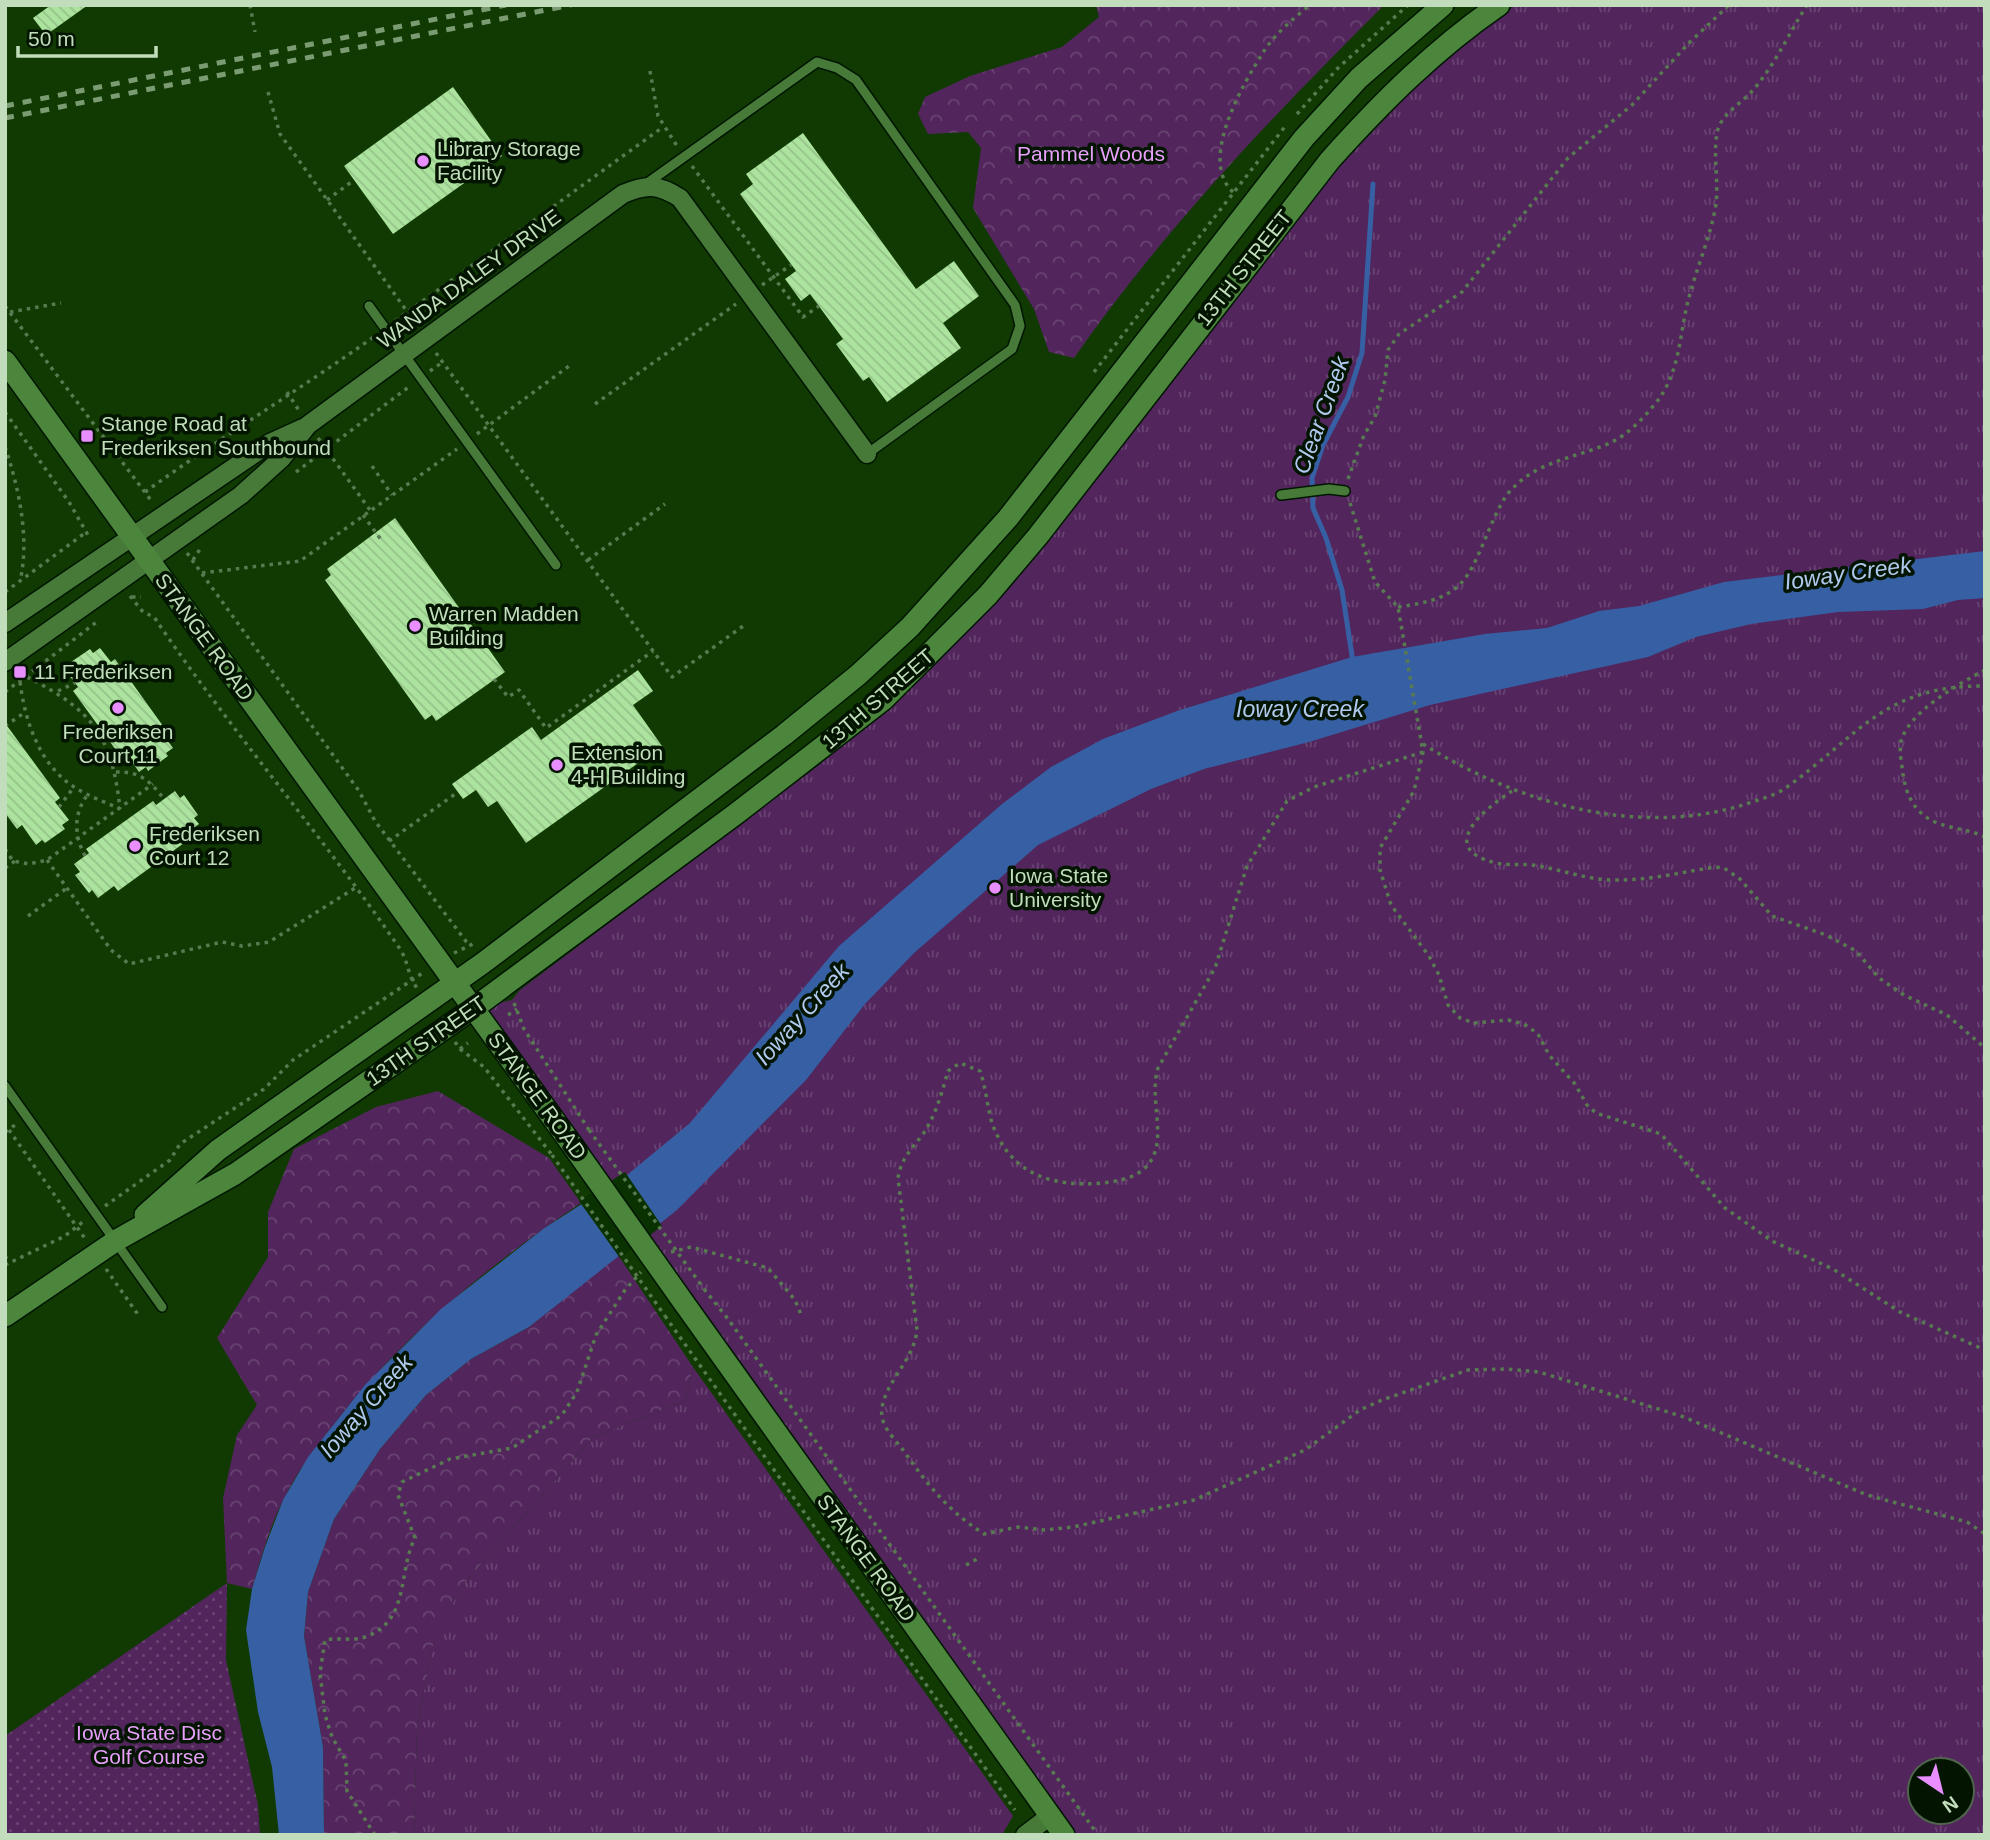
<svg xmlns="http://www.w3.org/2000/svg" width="1990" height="1840" font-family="Arial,sans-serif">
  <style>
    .built { fill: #103a02; fill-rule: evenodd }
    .grass { fill: url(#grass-tufts); fill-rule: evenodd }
    .forest { fill: url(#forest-crowns) }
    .park { fill: url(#park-dots) }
    .water { fill: #3660a3 }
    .pier { fill: #0a3100 }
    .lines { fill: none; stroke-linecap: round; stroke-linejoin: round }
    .stream { stroke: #3660a3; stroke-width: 5 }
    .building { fill: url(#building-back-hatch) }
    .lane-casing { stroke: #001600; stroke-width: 12 }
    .street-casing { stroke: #001600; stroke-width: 21 }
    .secondary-casing { stroke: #001600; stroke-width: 24 }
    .path { stroke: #587a50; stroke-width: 3.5; stroke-dasharray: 3.5 5; stroke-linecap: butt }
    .lane { stroke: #477939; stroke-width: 9 }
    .street { stroke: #477939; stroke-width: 18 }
    .secondary { stroke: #4c863d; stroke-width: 21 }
    .rail { stroke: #7b9b73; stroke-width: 5; stroke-dasharray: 9 9; stroke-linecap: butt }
    .secondary-bridge-casing { stroke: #001600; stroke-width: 24; stroke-linecap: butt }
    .path-bridge { stroke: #587a50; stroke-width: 3.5; stroke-dasharray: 3.5 5; stroke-linecap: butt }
    .secondary-bridge { stroke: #4c863d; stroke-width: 21 }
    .poi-dot { fill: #e88eff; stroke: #031500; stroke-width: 2.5 }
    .labels { text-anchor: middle; stroke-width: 7; stroke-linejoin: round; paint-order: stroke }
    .poi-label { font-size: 21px; fill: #c1ddbb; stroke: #031500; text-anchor: start }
    .park-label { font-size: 21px; fill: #e99ffb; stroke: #031500 }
    .street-label { font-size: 21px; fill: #c1ddbb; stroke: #031500 }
    .water-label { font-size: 23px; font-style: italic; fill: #b1c9ef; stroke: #031500 }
  </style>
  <defs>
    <pattern id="grass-tufts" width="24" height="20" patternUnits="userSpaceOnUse" patternTransform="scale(1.75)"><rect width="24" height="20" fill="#52255d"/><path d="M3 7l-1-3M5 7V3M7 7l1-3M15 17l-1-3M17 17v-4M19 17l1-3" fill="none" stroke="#694472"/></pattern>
    <pattern id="forest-crowns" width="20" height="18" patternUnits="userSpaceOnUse" patternTransform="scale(1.75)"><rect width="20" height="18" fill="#52255d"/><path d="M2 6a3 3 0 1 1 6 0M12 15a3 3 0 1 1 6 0" fill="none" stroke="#694472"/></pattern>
    <pattern id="park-dots" width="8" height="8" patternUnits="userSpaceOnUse" patternTransform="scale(1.75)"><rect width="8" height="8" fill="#52255d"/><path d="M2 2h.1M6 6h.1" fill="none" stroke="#694472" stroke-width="1.8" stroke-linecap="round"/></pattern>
    <pattern id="building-back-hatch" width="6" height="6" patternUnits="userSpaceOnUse" patternTransform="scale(1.75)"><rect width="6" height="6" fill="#ace39e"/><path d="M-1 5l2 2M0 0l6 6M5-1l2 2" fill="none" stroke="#95c38a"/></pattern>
  </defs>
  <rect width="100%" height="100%" fill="#0a3100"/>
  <!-- built -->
  <path class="built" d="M5 5H1985V1835H5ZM1920 1770H1962V1812H1920Z"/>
  <!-- grass -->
  <g class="grass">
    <path d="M1985 5V1835H1064L474 1008 512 1000 520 990 819 765 885 711 939 661 1039 552 1275 244 1336 170 1425 77 1514 6ZM1920 1770H1962V1812H1920Z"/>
    <polygon points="693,1367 1013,1816 1002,1835 414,1835 417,1728 433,1643 461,1587 593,1437 685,1401"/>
  </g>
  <!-- forest -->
  <g class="forest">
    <path d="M1096 5H1384C1272 117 1165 228 1074 358L1049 352 1034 309 973 208 981 148 968 132 928 134 918 114 925 97 970 76 1062 47 1099 17Z"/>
    <path d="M438 1091 549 1158 581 1203C490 1264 406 1333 338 1419 318 1445 298 1469 284 1499 269 1527 261 1559 252 1589L227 1583 223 1498 237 1435 257 1405 217 1338 268 1257V1212L294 1149 376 1107Z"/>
    <polygon points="618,1255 693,1367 685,1401 593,1437 461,1587 433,1644 417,1728 414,1835 324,1835 323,1747 304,1636 308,1592 334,1519 380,1449 426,1395 471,1359 529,1327"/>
  </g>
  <!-- park -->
  <polygon class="park" points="227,1583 226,1660 258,1805 260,1835 5,1835 5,1736"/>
  <!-- water -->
  <polygon class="water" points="1985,551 1985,598 1958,600 1923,609 1838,612 1751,624 1696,637 1648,657 1430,705 1309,742 1204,769 1151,789 1038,845 914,953 865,1004 806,1080 677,1210 529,1327 471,1359 426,1395 380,1449 334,1519 308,1592 304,1636 323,1747 324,1835 279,1835 272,1767 258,1712 246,1630 252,1589 265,1547 283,1500 308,1457 365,1385 441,1309 543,1229 627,1175 690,1123 839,946 1002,804 1051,767 1103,739 1177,711 1352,657 1485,634 1547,628 1599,611 1639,606 1724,582"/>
  <!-- pier -->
  <polygon class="pier" points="625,1172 662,1226 620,1258 579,1201"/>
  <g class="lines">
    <!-- stream -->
    <polyline class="stream" points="1353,662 1342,590 1326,538 1313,508 1312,478 1323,445 1348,397 1362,353 1373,184"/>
  </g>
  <!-- building -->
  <g class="building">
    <polygon points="51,5 88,5 46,35 33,18"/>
    <polygon points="453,87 502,156 393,234 344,166"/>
    <polygon points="803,133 916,289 954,261 979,296 943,323 961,348 887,402 869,377 863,381 836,344 843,339 810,294 801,301 785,279 796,271 740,194 753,184 746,174"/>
    <polygon points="395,518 505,672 436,721 432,715 425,720 325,580 331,575 327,569"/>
    <polygon points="100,648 111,662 115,659 163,726 159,729 173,748 166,753 168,756 148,771 146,767 139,772 126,753 121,757 73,691 78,687 66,671 74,666 71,662 90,649 93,653"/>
    <polygon points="638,670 653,691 633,705 662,746 526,843 497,801 488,807 476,790 463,799 452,784 532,727 541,740"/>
    <polygon points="5,723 60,798 55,802 69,820 62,825 65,829 45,843 42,840 36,845 22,825 17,829 5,813"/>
    <polygon points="175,791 180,798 184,795 198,815 194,818 199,824 180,838 184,843 118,891 114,886 98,898 92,890 89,893 75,875 80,872 74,864 89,853 86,849 153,801 156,805"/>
  </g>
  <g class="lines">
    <!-- lane casing -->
    <g class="lane-casing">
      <g id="lane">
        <polyline points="646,184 817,62 837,68 856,80 1015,305 1020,326 1012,349 867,454"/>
        <polyline points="369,306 556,565"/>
        <polyline points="1281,495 1329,489 1345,491"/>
        <polyline points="5,1086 162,1307"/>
      </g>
    </g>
    <!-- street casing -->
    <g class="street-casing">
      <g id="street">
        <polyline points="5,623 270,443 303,428"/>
        <path d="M5 662 241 495 282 458 308 425 623 194C646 184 658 184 680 198L867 454"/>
        <polyline points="1025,1835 1050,1816"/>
      </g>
    </g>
    <!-- secondary casing -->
    <g class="secondary-casing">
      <g id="secondary">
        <polyline points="5,361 570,1142"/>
        <polyline points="145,1215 218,1150 483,963 784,735 858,675 910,627 1008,518 1304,138 1359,78 1443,5"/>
        <polyline points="684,1303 1064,1835"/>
        <path d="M5 1316 117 1240 235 1174 474 1008 737 813 883 700 988 595 1038 536 1330 160C1382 102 1435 49 1499 5"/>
      </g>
    </g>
    <!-- path -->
    <g class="path">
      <polyline points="250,5 255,32"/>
      <polyline points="650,71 658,116 677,146"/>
      <polyline points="268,92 280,134 416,324"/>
      <polyline points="1297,114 1338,68 1408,5"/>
      <polyline points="692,166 803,317 819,306"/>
      <path d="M1233 192C1198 160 1243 84 1264 51 1275 34 1294 18 1310 5"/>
      <polyline points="327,200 354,180"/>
      <polyline points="762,285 791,265"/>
      <polyline points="5,306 153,503"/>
      <polyline points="10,312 61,303"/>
      <polyline points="395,321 663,127"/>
      <polyline points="436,353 672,677 746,624"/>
      <polyline points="430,371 443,362"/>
      <polyline points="1094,372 1287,124"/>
      <polyline points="287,392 300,412"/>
      <polyline points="595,404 736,304"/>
      <polyline points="5,412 69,502 89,537"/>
      <polyline points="477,434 569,366"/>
      <polyline points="318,438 370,510"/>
      <path d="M5 447C19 488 30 539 20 581"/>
      <polyline points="372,466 392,495"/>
      <polyline points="296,472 410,386"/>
      <polyline points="1348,479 1364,435 1375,417 1385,380 1388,350 1399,334 1462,292 1568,158 1632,105 1688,44 1729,5"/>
      <path d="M145 492C220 438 299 390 375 336"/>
      <polyline points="1350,503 1375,582 1398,607 1423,752 1414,791 1380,848 1380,870 1391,905 1429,956 1439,975 1448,1005 1460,1018 1474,1023 1508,1020 1524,1024 1538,1034 1549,1055 1575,1084 1587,1105 1596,1113 1661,1134 1725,1208 1772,1241 1833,1269 1900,1312 1985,1350"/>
      <polyline points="363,515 382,541"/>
      <polyline points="187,553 359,791 375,821 468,944"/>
      <polyline points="193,560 202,546"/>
      <polyline points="588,560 665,504"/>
      <polyline points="202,573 300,561 457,449"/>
      <polyline points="5,592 85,533"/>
      <path d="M130 596 143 612 154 617C231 731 322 835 400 949 408 961 408 976 417 988"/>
      <polyline points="132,597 141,597"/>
      <path d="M1398 607C1466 598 1467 580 1492 523 1498 510 1504 496 1514 487 1539 461 1578 457 1610 443 1627 435 1642 420 1654 405 1680 375 1679 337 1688 301 1696 269 1711 236 1716 204 1719 180 1712 152 1718 129 1723 113 1742 103 1753 90 1775 65 1789 33 1807 5"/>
      <path d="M1985 670C1960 683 1907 713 1901 742 1899 752 1902 765 1903 774 1906 793 1912 808 1929 819 1946 829 1967 828 1985 837"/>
      <path d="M27 677C92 710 112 735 120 809"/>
      <polyline points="494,679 508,697 519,690 546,728 653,651"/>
      <path d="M20 682C25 721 39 764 74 787 88 796 105 802 120 809"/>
      <polyline points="58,691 75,683"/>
      <polyline points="5,692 98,621"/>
      <polyline points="5,726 24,713"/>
      <path d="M1423 744C1516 802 1635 838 1743 805 1757 800 1775 796 1787 787 1859 735 1885 685 1985 686"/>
      <path d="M1423 752 1314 787 1287 801 1247 866 1215 968 1158 1068C1149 1096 1165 1131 1153 1157 1144 1176 1122 1181 1103 1183 1053 1187 1011 1176 992 1123 987 1106 986 1088 980 1071L960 1063 948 1071C942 1092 936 1115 923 1134 912 1149 901 1158 898 1178L917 1330C914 1360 886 1381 882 1408 879 1425 894 1438 903 1450 928 1485 947 1510 984 1534L1018 1527 1045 1530 1073 1527 1194 1500 1305 1450 1360 1410 1382 1400 1468 1370 1507 1369 1539 1372 1684 1417 1867 1495 1967 1522 1985 1534"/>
      <polyline points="112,763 128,756"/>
      <path d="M116 772C140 771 150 781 164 799"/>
      <path d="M1512 791C1486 808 1434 848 1496 863 1510 866 1525 863 1539 866 1566 871 1591 881 1619 880 1651 880 1683 872 1715 867L1724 868 1740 879 1772 916 1826 935 1856 951 1879 978 1904 995 1947 1015 1985 1048"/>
      <polyline points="59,807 74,787"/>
      <polyline points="389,841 458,792"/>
      <polyline points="5,849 13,861 29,864 47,860 153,784"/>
      <path d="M85 856C74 835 73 814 88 794"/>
      <polyline points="47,860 111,950 129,964 222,942 242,946 269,942 355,888"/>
      <polyline points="5,868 15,861"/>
      <polyline points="28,916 67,888"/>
      <polyline points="454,953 475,943"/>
      <polyline points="514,1003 524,1029 589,1130"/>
      <polyline points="508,1015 517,1009"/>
      <polyline points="455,1042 460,1049 468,1043"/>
      <polyline points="460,1049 484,1067 552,1155"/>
      <polyline points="9,1130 86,1240"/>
      <polyline points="5,1132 18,1123"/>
      <polyline points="105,1206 170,1160 180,1144 264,1089 293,1060 424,972"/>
      <polyline points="671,1252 691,1247 768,1268 795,1300 802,1317"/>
      <polyline points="5,1256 10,1263"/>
      <polyline points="5,1265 65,1236 84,1221"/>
      <polyline points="106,1269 139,1316"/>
      <polyline points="704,1289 728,1319 1098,1835"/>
      <polyline points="665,1316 1015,1810"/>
      <polyline points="966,1565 979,1558"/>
      <path d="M375 1835 347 1791 346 1761 332 1737 325 1715 320 1673 325 1640C340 1637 353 1642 368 1636 410 1619 398 1570 415 1538L398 1495 402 1482 450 1459 512 1448 562 1415 577 1392 596 1335 625 1290 641 1272"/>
    </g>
    <!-- lane -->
    <use href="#lane" class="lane"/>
    <!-- street -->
    <use href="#street" class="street"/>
    <!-- secondary -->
    <use href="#secondary" class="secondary"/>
    <!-- rail -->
    <g class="rail">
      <polyline points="5,106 506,5"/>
      <polyline points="5,118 571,5"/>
    </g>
    <!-- secondary-bridge casing -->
    <g class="secondary-bridge-casing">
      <polyline id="secondary-bridge" points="570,1142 684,1303"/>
    </g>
    <!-- path-bridge -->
    <g class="path-bridge">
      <polyline points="589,1130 704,1289"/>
      <polyline points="552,1155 665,1316"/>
    </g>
    <!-- secondary-bridge -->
    <use href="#secondary-bridge" class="secondary-bridge"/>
  </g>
  <!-- markers -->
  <g class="poi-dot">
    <circle cx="423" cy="161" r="7"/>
    <rect x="80" y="429" width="14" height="14" rx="3.5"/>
    <circle cx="415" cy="626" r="7"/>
    <rect x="13" y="665" width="14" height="14" rx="3.5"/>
    <circle cx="118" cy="708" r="7"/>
    <circle cx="557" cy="765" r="7"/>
    <circle cx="135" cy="846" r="7"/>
    <circle cx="995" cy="888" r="7"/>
  </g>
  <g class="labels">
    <!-- poi labels -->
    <g class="poi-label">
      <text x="437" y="156">Library Storage<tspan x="437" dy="24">Facility</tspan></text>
      <text x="101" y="431">Stange Road at<tspan x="101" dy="24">Frederiksen Southbound</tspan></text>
      <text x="429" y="621">Warren Madden<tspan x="429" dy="24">Building</tspan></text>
      <text x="34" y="679">11 Frederiksen</text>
      <text x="118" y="739" text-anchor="middle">Frederiksen<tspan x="118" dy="24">Court 11</tspan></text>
      <text x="571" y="760">Extension<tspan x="571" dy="24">4-H Building</tspan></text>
      <text x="149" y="841">Frederiksen<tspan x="149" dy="24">Court 12</tspan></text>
      <text x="1009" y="883">Iowa State<tspan x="1009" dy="24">University</tspan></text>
    </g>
    <!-- park labels -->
    <g class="park-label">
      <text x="1091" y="161">Pammel Woods</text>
      <text x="149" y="1740">Iowa State Disc<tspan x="149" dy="24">Golf Course</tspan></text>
    </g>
    <!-- street labels -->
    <g class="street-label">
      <text transform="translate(1244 268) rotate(-52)" y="7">13TH STREET</text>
      <text transform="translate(469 279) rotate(-36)" y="7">WANDA DALEY DRIVE</text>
      <text transform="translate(204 637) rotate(54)" y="7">STANGE ROAD</text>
      <text transform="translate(878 699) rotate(-41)" y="7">13TH STREET</text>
      <text transform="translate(426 1041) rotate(-35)" y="7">13TH STREET</text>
      <text transform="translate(537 1096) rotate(54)" y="7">STANGE ROAD</text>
      <text transform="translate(866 1558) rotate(54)" y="7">STANGE ROAD</text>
    </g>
    <!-- water labels -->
    <g class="water-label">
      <text transform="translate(1321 415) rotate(-70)" y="8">Clear Creek</text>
      <text transform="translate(1848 573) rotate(-8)" y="8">Ioway Creek</text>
      <text x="1300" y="717">Ioway Creek</text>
      <text transform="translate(802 1014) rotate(-48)" y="8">Ioway Creek</text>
      <text transform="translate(366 1406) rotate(-49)" y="8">Ioway Creek</text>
    </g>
  </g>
  <!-- border -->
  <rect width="1990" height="1840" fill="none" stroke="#c1ddbb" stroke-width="14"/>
  <!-- north arrow -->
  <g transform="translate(1941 1791) rotate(145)"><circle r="33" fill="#031500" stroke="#4f654b" stroke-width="2"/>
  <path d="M0-5L12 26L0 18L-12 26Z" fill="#e88eff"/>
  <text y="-10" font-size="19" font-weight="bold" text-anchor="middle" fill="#c1ddbb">N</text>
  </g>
  <!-- scale -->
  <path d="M18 46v10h138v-10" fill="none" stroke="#c1ddbb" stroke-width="3.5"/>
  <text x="28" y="46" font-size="21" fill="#c1ddbb" stroke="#031500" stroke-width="5" paint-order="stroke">50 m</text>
</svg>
